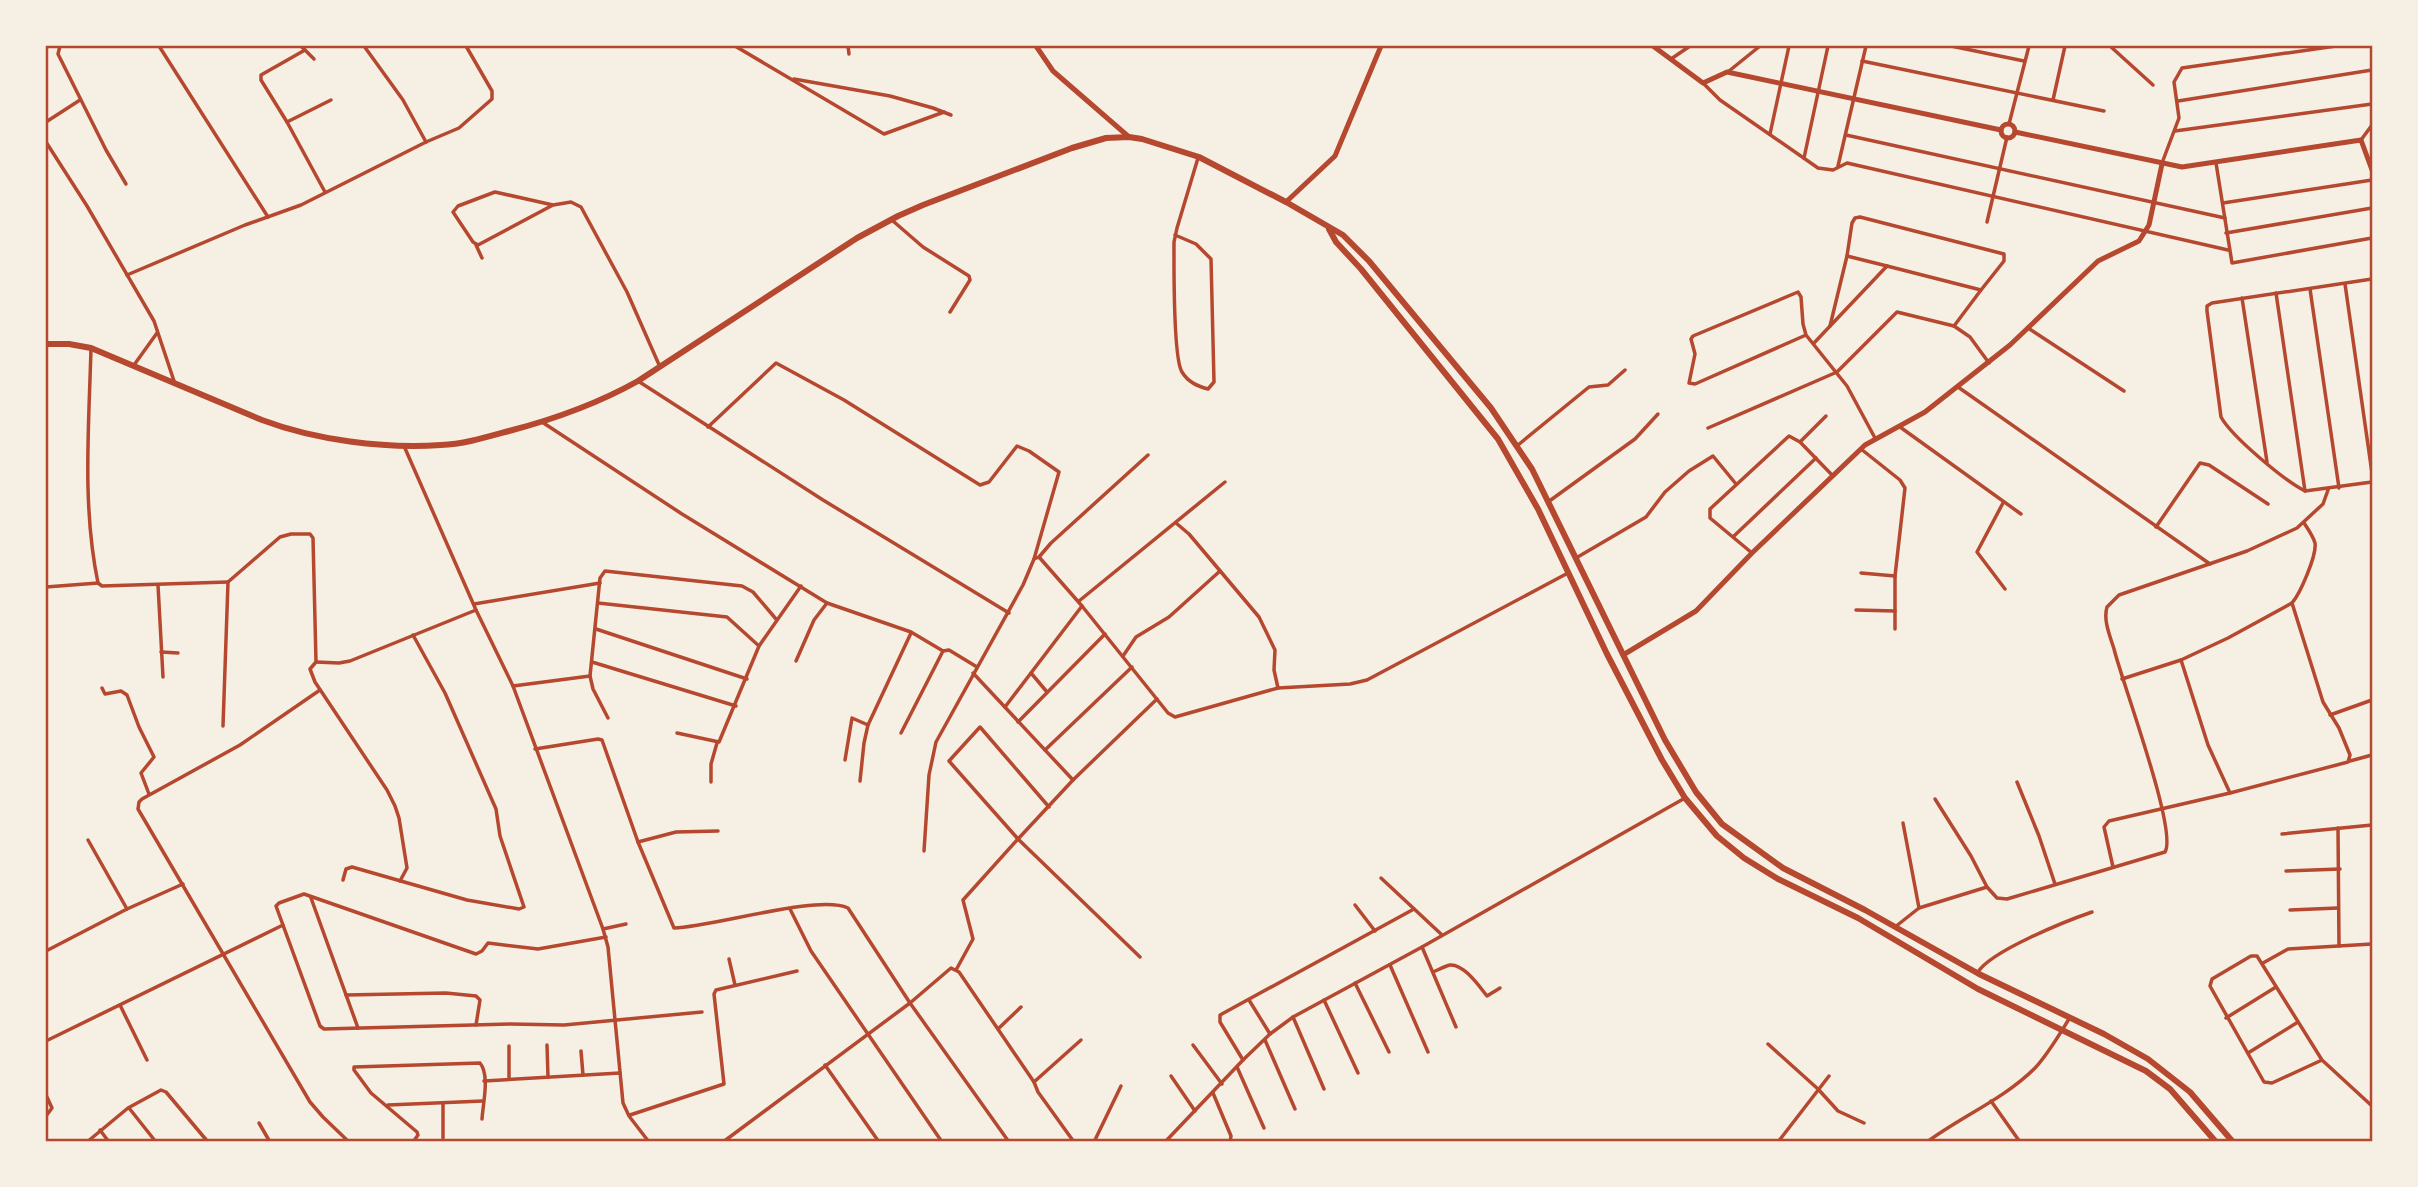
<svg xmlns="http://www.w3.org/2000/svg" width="2418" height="1187" font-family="'Open Sans',sans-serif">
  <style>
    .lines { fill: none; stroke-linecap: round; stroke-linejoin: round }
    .minor { stroke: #b5482f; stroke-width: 3.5 }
    .tertiary { stroke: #b5482f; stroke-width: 5 }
    .trunk { stroke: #b5482f; stroke-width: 6 }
    .neatline { fill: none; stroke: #b5482f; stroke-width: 2.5 }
  </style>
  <rect width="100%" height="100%" fill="#f6efe4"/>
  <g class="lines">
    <!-- minor -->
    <g class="minor">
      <polyline points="60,46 58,54 106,150 126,184"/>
      <polyline points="159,46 268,217"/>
      <polyline points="301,46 314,59"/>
      <polyline points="735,46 884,134 944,112"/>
      <polyline points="848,46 849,54"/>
      <polyline points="1951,46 2024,61"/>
      <polyline points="2110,46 2153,85"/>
      <polyline points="1671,59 1690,46"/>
      <polyline points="1862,61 2104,111"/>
      <polyline points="1729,71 1760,46"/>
      <polyline points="794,79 890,96 933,108 951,115"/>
      <polyline points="1704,84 1720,100 1818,168 1833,170 1847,163 2228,250"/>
      <polyline points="2053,100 2065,46"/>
      <polyline points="2178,101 2372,70"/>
      <polyline points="46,122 80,100"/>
      <polyline points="287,122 261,80 261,75 305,50"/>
      <polyline points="2009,124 2029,46"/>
      <polyline points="2175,131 2372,104"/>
      <polyline points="1770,134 1789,46"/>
      <polyline points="1846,135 2225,218"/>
      <polyline points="2361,140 2372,125"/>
      <polyline points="46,142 87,206 154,321 174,381"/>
      <polyline points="426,142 459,128 492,99 492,91 466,46"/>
      <polyline points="1804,158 1828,46"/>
      <polyline points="2162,163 2179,118 2174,82 2182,68 2336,46"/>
      <polyline points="2216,163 2232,263 2372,238"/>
      <polyline points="1838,166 1866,46"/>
      <polyline points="325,192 287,122 331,100"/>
      <polyline points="2223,203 2372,180"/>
      <polyline points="553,205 478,245 473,242 453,212 458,206 495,192 553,205 571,202 581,207 627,292 660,367"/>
      <polyline points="893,221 923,247 969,276 970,280 950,312"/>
      <polyline points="1987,222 2007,137"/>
      <polyline points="2226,233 2372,208"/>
      <path d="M1175 235 1196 244 1211 259 1214 382 1208 389C1197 386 1188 382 1182 372 1173 358 1174 264 1174 242L1177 228 1198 158"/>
      <polyline points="476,245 482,258"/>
      <polyline points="1847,256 1852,223 1855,218 1860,217 2004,254 2004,261 1981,290"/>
      <polyline points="127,275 245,225 301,205 426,142 403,100 364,46"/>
      <path d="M2372 279 2212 303 2207 306V311L2221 417C2232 437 2285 481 2305 491L2372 482"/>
      <polyline points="2345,284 2372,473"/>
      <polyline points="2310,289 2339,488"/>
      <polyline points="2276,293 2305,491"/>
      <polyline points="2242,298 2267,462"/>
      <polyline points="1830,326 1847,256 1887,266"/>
      <polyline points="2028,328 2124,391"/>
      <polyline points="1806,335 1695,384 1689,383 1695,354 1691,339 1693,336 1798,292 1801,297 1803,324 1806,335 1847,386 1875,438"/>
      <polyline points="1814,343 1887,266 1981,290 1954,326"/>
      <polyline points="134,365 157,333"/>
      <polyline points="638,381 823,500 1009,613"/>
      <polyline points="1958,387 2210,564"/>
      <polyline points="542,422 682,514 827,603 911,632 943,651"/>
      <polyline points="708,427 776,363 844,400 980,485 989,482 1017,446 1029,451 1059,472 1034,559 1023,585 936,742 929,775 924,851"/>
      <polyline points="1900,427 2021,514"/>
      <polyline points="1708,428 1837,372 1897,312 1954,326 1970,337 1989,363"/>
      <polyline points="1801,441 1826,416"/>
      <polyline points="1518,445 1589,387 1608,385 1625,370"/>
      <polyline points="404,446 476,610 513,686 603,929 608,947 623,1103 629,1116 649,1142"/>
      <polyline points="1861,449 1900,480 1905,488 1895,576 1895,629"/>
      <polyline points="1548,502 1635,439 1658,414"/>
      <polyline points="2003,503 1977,552 2005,589"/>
      <polyline points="1176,523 1189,534 1259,617 1275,650 1274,670 1278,688"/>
      <polyline points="2156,527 2200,463 2209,465 2268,504"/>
      <polyline points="1734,536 1816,458"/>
      <polyline points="1752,553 1710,518 1710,509 1789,436 1800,442 1833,476"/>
      <polyline points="1039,557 1051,543 1148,455"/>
      <polyline points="1576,558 1646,517 1665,492 1689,471 1713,456 1736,484"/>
      <polyline points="1034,559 1039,557 1082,606 1168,713 1175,717 1278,688 1350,684 1367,680 1568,573"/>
      <polyline points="1861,573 1895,576"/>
      <polyline points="98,583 102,586 228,582"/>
      <polyline points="158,585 163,677"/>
      <path d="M46 587 98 583C82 506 89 426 91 348"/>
      <polyline points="1079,601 1225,482"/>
      <polyline points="598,603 727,617 759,646"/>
      <polyline points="474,604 600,583"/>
      <polyline points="1856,610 1895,611"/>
      <polyline points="596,629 747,679"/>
      <polyline points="161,652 178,653"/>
      <polyline points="1123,656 1136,637 1169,617 1220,571"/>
      <polyline points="2181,660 2208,745 2230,793"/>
      <polyline points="796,661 814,620 827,603"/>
      <polyline points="316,662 339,663 350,661 476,610"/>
      <polyline points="592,662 736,706"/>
      <polyline points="973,673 1073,780 1018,839 949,761 980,727 1049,807"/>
      <polyline points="1031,673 1047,692"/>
      <polyline points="590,676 600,578 605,571 742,586 753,592 776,619"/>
      <path d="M2122 679 2181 660 2228 638 2292 603C2300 594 2317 555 2315 543 2313 536 2308 529 2304 523"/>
      <polyline points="513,686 590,676 593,689 608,718"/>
      <polyline points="102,688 105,694 121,691 127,695 139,727 154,757 141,773 149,794"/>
      <polyline points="320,690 240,745 142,799 139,802 138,809 310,1102 323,1117 349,1142"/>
      <polyline points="1005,707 1082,606"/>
      <polyline points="2330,715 2372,700"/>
      <polyline points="1018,722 1105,634"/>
      <polyline points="223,726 228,582 280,537 291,534 310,534 313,538 316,662 310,669 315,682 387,790 395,806 399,818 407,868 400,881"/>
      <polyline points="677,733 719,742 759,646 801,586"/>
      <polyline points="901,733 943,651 949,650 977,667"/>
      <path d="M535 749 598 739 602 740 638 842 674 928C713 927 818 894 848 908L910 1003 1009 1142"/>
      <polyline points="1045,750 1132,667"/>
      <polyline points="845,760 852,718 868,725"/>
      <polyline points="2350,761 2372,755"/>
      <polyline points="1073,780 1157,699"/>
      <polyline points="860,781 864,743 868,725 911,633"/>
      <polyline points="711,782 711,764 717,743"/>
      <polyline points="2017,782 2039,836 2055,884"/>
      <polyline points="46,790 46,793"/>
      <polyline points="1935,799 1971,856 1987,887"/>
      <polyline points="1903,823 1919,908"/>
      <polyline points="2338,828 2339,946"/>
      <polyline points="2282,834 2372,825"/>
      <polyline points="88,840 127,909"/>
      <polyline points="638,842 676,832 718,831"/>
      <polyline points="2113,867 2104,827 2109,821 2230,793 2348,762 2350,755 2339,728 2323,702 2292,603"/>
      <polyline points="2286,871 2340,869"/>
      <polyline points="1381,878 1441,934"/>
      <polyline points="343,880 346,869 352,867 467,900 519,909 524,907 500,836 496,809 445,693 413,635"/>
      <polyline points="311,898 358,1028"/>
      <polyline points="1355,905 1375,931"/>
      <polyline points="790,909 811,951 942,1142"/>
      <polyline points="2290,910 2338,908"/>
      <path d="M1895 927 1919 908 1987 887 1997 898 2007 899 2165 852C2178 831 2122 682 2114 649 2110 636 2103 620 2107 607L2119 595 2247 551 2297 528 2323 504 2328 490"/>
      <polyline points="603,929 626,924"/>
      <polyline points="606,937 538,949 488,943 482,951 476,954 304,894 279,903 276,906 320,1026 324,1029 510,1024 564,1025 702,1012"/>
      <polyline points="1422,947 1456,1027"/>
      <polyline points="46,951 127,909 183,884"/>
      <polyline points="729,959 735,985"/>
      <polyline points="2263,963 2288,949 2372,944"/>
      <polyline points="1390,965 1428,1052"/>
      <polyline points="956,970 973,939 963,900 1018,839 1140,957"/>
      <path d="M1433 972C1438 970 1445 966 1450 965 1464 964 1479 986 1487 996L1500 988"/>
      <path d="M1978 972C1991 951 2066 921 2092 912"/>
      <polyline points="1355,983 1389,1052"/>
      <polyline points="346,995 446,993 476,996 480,1000 476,1025"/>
      <polyline points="1249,1000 1270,1034"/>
      <polyline points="1324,1000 1358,1073"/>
      <polyline points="120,1005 147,1060"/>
      <polyline points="1293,1017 1324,1089"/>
      <polyline points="2226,1018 2276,987"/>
      <polyline points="998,1029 1021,1007"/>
      <polyline points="1265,1040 1295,1109"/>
      <polyline points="46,1041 283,925"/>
      <polyline points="1768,1044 1818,1089 1838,1111 1864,1123"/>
      <polyline points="547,1045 548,1077"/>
      <polyline points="1193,1045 1222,1084"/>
      <polyline points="581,1051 583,1075"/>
      <polyline points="2248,1053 2298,1022"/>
      <polyline points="1243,1060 1220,1022 1220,1015 1414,909"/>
      <polyline points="2322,1060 2272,1083 2264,1082 2210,986 2212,979 2251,956 2257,956 2322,1060 2372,1106"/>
      <polyline points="825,1065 879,1142"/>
      <polyline points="1237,1067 1264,1128"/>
      <polyline points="1171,1076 1195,1111"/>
      <polyline points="509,1079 509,1046"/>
      <polyline points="484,1081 620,1073"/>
      <polyline points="1213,1093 1231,1136 1230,1142"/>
      <polyline points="46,1095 52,1108 46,1116"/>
      <polyline points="1991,1101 2020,1142"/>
      <polyline points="443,1103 443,1138"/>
      <polyline points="388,1105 483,1101"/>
      <polyline points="129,1108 156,1142"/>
      <polyline points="630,1115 724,1084 714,994 716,990 797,971"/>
      <polyline points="259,1123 270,1142"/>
      <polyline points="100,1130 109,1142"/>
      <polyline points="87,1142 128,1108 161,1090 166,1092 208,1142"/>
      <path d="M413 1142 418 1135 417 1132 371 1093 354 1070V1067L480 1063C490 1075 483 1103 482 1119"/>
      <polyline points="723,1142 910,1003 951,968 959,972 1034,1082"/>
      <polyline points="1074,1142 1038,1092 1034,1082 1081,1040"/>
      <polyline points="1094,1142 1121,1086"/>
      <polyline points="1165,1142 1243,1060 1270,1034 1293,1017 1422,947 1685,798"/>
      <polyline points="1778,1142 1829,1076"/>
      <path d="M1927 1142C1962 1116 2004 1099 2035 1068 2048 1054 2059 1035 2069 1019"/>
    </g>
    <!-- tertiary -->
    <g class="tertiary">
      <polyline points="1036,46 1053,71 1129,137"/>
      <polyline points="1653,46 1703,83 1727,72 2001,130"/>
      <circle cx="2008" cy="131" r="7"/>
      <polyline points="2015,132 2182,167 2361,140 2372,170"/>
      <polyline points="1286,202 1335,156 1381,46"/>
      <polyline points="1623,655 1696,611 1752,553 1865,445 1925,412 2010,345 2098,261 2139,241 2149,225 2162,164"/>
    </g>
    <!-- trunk -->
    <g class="trunk">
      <polyline points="1329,229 1336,242 1361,269 1498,439 1538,509 1607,654 1662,760 1685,798 1717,836 1744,858 1778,879 1858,918 1978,989 2146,1071 2170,1089 2216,1142"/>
      <path d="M46 344H69L91 348 262 420C315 440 384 449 441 445 464 444 487 437 509 431 555 419 597 404 638 381L857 238 898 216 923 205 1072 148 1106 138 1129 137 1142 139 1199 157 1286 202 1343 235 1369 261 1491 408 1532 469 1665 740 1696 792 1722 824 1783 868 1865 910 1979 974 2104 1034 2148 1059 2190 1092 2233 1142"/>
    </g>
  </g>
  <!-- border -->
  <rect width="2418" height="1187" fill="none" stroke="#f6efe4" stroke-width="94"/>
  <rect x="47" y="47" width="2324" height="1093" class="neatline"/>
</svg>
